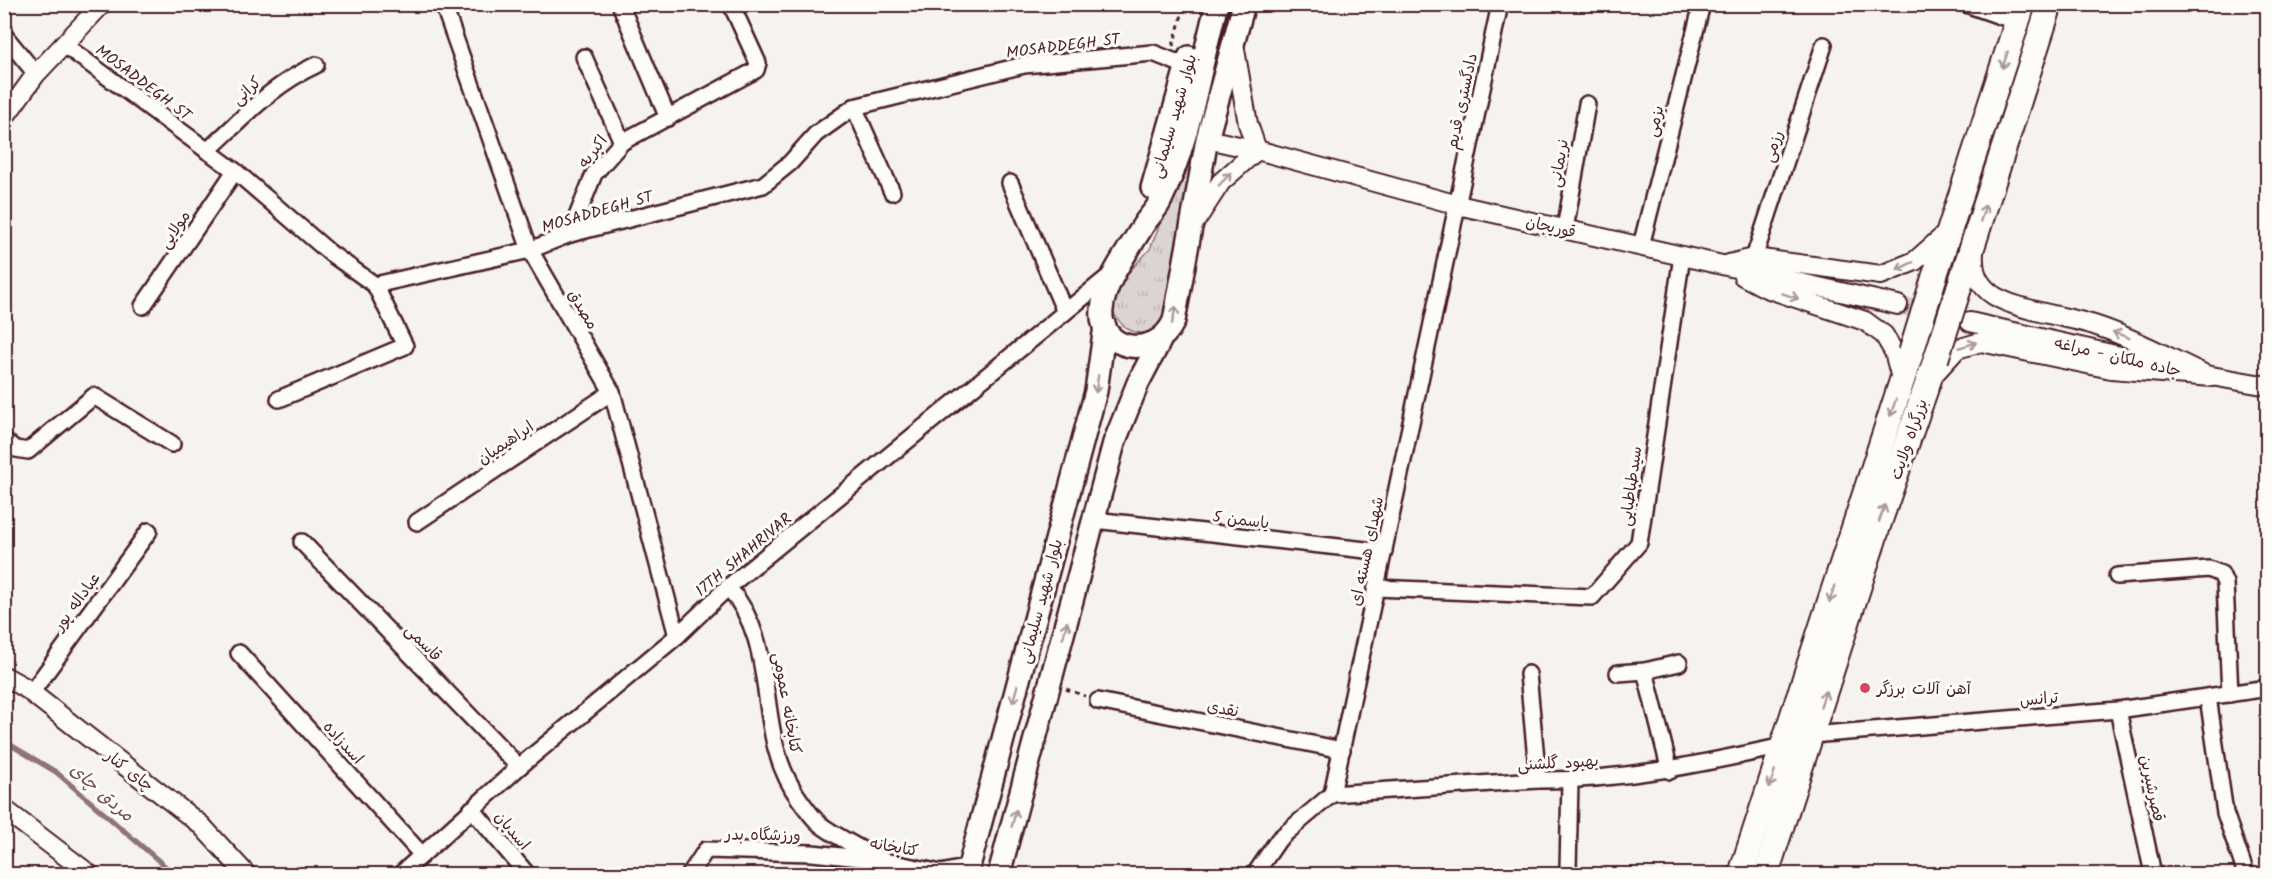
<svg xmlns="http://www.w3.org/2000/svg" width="2272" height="879" font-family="Kalam,'Playpen Sans Arabic',sans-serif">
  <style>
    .grass { fill: url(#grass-tufts); stroke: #937a7e; stroke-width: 1.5 }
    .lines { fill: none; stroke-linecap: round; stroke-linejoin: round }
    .stream { stroke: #8e7378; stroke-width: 5 }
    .tertiary-tunnel { stroke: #d4c9c8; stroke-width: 18; stroke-dasharray: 18 9; stroke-linecap: butt }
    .minor-casing { stroke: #4a1f2b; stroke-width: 20 }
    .tertiary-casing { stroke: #4a1f2b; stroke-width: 22 }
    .secondary-casing { stroke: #4a1f2b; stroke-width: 26 }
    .trunk-casing { stroke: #4a1f2b; stroke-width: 28 }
    .path { stroke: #4a1f2b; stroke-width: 3; stroke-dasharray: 4.5 4.5; stroke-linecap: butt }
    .minor { stroke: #fdfcf7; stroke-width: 15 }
    .tertiary { stroke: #fdfcf7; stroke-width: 18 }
    .secondary { stroke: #fdfcf7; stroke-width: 21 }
    .trunk { stroke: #fdfcf7; stroke-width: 24 }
    .trunk-bridge-casing { stroke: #4a1f2b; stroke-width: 28; stroke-linecap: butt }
    .trunk-bridge { stroke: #fdfcf7; stroke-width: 24 }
    .oneway { stroke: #ac999b }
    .poi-dot { fill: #d1495b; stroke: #fdfcf7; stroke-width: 2 }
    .labels { text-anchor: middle; stroke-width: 6; stroke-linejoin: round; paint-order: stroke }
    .street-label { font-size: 16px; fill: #4a1f2b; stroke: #fdfcf7 }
    .poi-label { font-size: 16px; fill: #4a1f2b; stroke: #fdfcf7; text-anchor: start }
    .water-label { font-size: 18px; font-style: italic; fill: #725058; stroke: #fdfcf7 }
  </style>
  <defs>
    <pattern id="grass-tufts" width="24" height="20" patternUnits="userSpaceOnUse" patternTransform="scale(1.5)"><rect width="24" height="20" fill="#dcd4d2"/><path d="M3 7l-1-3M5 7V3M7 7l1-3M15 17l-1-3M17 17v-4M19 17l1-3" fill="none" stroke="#beb6b4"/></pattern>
  </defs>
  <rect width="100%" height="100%" fill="#f6f3ef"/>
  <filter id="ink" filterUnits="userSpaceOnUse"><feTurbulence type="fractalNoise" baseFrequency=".0167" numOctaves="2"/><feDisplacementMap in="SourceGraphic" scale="12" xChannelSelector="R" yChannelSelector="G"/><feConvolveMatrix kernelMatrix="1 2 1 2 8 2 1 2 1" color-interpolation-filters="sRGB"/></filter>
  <g filter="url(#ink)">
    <!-- grass -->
    <path class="grass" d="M1183 164 1197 166 1168 318 1150 333C1129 335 1119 325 1110 306L1118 284 1150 249Z"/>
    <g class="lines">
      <!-- stream -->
      <polyline class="stream" points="4,741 56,772 174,874"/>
      <!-- tertiary-tunnel -->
      <polyline class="tertiary-tunnel" points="1898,305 1961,319"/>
      <!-- minor casing -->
      <g class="minor-casing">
        <g id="minor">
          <polyline points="443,4 530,250 612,392 677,636"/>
          <polyline points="620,4 668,118"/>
          <polyline points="1966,4 2017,22"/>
          <polyline points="4,35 36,74"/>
          <polyline points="63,44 235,171 330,253 375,285 530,250 570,234 763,185 790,163 816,134 854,107 1024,65 1153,53 1186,66"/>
          <polyline points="854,107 892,192"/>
          <polyline points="622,142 756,70 758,63 731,4"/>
          <path d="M207 151C244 118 270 86 316 65"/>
          <polyline points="1010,183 1065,312"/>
          <polyline points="1565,229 1587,104"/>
          <polyline points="570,234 594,174 622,142 584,57"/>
          <polyline points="1641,246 1702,4"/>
          <polyline points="1754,258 1824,45"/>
          <polyline points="143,306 235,171"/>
          <polyline points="279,399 405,346 375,285"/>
          <polyline points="4,441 16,449 28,451 94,396 172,444"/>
          <polyline points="1094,520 1384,552"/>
          <polyline points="417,522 612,392"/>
          <polyline points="302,542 519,767"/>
          <polyline points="2117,576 2209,569 2221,574 2225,583 2230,694"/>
          <path d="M728 587C783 649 751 734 800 800 806 808 813 819 821 825 838 838 861 848 880 860"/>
          <polyline points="1376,588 1592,597 1639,543 1682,256"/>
          <polyline points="239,653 422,855"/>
          <polyline points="1645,671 1670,771"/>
          <polyline points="1618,673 1645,671 1679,663"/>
          <polyline points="1528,674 1538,780"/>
          <polyline points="31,693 149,531"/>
          <polyline points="2208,697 2225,813 2246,874"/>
          <polyline points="1098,701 1342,750"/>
          <polyline points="2118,710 2153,874"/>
          <polyline points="1811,735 2118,710 2268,688"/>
          <path d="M1332 794 1538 780C1621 781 1701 764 1783 746"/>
          <polyline points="472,809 527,874"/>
          <polyline points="1568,869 1570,781"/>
          <polyline points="401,874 519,767 677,636 728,587 1113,273"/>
          <polyline points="690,874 706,850 812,853 880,860 941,873 969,867"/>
          <polyline points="1255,874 1279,839 1332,794 1500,4"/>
        </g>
      </g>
      <!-- tertiary casing -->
      <g class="tertiary-casing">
        <g id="tertiary">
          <polyline points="4,118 36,74 102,4"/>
          <polyline points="1207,139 1257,150 1458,205 1898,305"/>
          <polyline points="1193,225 1221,182 1257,150 1248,124 1234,44"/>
          <path d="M1974 250C1973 267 1975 280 1989 292 2010 310 2068 316 2097 326 2134 338 2167 357 2202 373"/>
          <polyline points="1729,264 1754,258 1881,275 1915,261 1949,231"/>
          <polyline points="1743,276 1766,288 1865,321 1884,335 1894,352 1902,382"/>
          <polyline points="1970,322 2155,364"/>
          <polyline points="1935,373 1957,349 1981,342 2111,369 2212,377"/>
          <polyline points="2200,374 2268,386"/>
          <polyline points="4,676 24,687 201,825 246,874"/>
          <polyline points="4,809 89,874"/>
        </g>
      </g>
      <!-- secondary casing -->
      <g class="secondary-casing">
        <g id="secondary">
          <path d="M1217 4C1199 69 1190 142 1160 202 1155 212 1146 219 1141 229 1127 253 1104 282 1102 310 1098 350 1155 362 1174 321L1207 139 1244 4"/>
          <polyline points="1152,188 1189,57"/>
          <polyline points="967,874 1096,391 1105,326"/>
          <polyline points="999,874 1114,443 1138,383 1160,341"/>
        </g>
      </g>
      <!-- trunk casing -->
      <g class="trunk-casing">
        <g id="trunk">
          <polyline points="1934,278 2023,4"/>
          <polyline points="1959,288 2050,4"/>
          <polyline points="1741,874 1911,353"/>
          <polyline points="1766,874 1880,520 1936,359"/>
        </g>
      </g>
      <!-- path -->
      <g class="path">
        <polyline points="1173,46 1185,4"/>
        <polyline points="1066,689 1085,696"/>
      </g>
      <!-- minor -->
      <use href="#minor" class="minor"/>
      <!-- tertiary -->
      <use href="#tertiary" class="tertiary"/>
      <!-- secondary -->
      <use href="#secondary" class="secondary"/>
      <!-- trunk -->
      <use href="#trunk" class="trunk"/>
      <!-- trunk-bridge casing -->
      <g class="trunk-bridge-casing">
        <g id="trunk-bridge">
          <polyline points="1911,353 1934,278"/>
          <polyline points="1936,359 1959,288"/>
        </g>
      </g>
      <!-- trunk-bridge -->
      <use href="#trunk-bridge" class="trunk-bridge"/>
    </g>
    <!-- one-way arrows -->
    <defs><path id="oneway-shaft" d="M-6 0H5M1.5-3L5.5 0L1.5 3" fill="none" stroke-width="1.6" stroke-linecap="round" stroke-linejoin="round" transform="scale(1.5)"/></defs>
    <g class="oneway">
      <use href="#oneway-shaft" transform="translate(2005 60) rotate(108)"/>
      <use href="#oneway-shaft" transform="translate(1225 179) rotate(-46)"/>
      <use href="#oneway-shaft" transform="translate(1983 213) rotate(-72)"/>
      <use href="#oneway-shaft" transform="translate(1905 266) rotate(155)"/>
      <use href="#oneway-shaft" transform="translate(1790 296) rotate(18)"/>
      <use href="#oneway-shaft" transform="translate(1174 315) rotate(-77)"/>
      <use href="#oneway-shaft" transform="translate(2121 335) rotate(-159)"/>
      <use href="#oneway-shaft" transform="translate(1968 345) rotate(-17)"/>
      <use href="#oneway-shaft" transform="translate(1097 384) rotate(98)"/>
      <use href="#oneway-shaft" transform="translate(1893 408) rotate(108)"/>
      <use href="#oneway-shaft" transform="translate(1882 513) rotate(-71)"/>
      <use href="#oneway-shaft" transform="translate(1832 594) rotate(108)"/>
      <use href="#oneway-shaft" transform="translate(1065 630) rotate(-75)"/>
      <use href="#oneway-shaft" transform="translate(1015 694) rotate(105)"/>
      <use href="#oneway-shaft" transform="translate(1823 699) rotate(-72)"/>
      <use href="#oneway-shaft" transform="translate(1772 779) rotate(108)"/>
      <use href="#oneway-shaft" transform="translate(1014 818) rotate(-75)"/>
    </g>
  </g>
  <!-- markers -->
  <circle class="poi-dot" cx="1865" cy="688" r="6"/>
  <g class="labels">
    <!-- street labels -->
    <g class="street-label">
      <text transform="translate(1063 45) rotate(-7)" y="6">MOSADDEGH ST</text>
      <text transform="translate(144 82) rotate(37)" y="6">MOSADDEGH ST</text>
      <text transform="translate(246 90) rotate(-43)" y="6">کرانی</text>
      <text transform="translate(1461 101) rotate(-78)" y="6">دادگستری قدیم</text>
      <text transform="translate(1173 116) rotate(-74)" y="6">بلوار شهید سلیمانی</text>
      <text transform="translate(1654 121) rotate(-76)" y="6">بزمی</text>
      <text transform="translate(1772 146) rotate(-72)" y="6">رزمی</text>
      <text transform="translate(592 151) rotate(-52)" y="6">اکبریه</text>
      <text transform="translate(1558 163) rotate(-80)" y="6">نریمانی</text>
      <text transform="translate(597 211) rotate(-16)" y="6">MOSADDEGH ST</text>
      <text transform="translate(1551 226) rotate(13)" y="6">قوریجان</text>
      <text transform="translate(174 229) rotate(-56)" y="6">مولایی</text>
      <text transform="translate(584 309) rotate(60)" y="6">مصدق</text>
      <text transform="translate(2118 356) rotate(13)" y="6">جاده ملکان - مراغه</text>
      <text transform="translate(1908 439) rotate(-71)" y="6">بزرگراه ولایت</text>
      <text transform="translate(505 442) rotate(-34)" y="6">ابراهیمیان</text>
      <text transform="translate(1630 486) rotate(-82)" y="6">سیدطباطبایی</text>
      <text transform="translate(1241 519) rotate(7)" y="6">یاسمن 5</text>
      <text transform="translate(1366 551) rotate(-78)" y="6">شهدای هسته ای</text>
      <text transform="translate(743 554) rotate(-40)" y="6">17TH SHAHRIVAR</text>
      <text transform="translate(76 601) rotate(-54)" y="6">عباداله پور</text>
      <text transform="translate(1040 601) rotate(-75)" y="6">بلوار شهید سلیمانی</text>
      <text transform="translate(424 642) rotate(46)" y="6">قاسمی</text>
      <text transform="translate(2039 698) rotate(-5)" y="6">ترانس</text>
      <text transform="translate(788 703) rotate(80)" y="6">کتابخانه عمومی</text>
      <text transform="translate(1223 708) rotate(11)" y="6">نقدی</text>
      <text transform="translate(344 742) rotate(48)" y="6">اسدزاده</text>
      <text transform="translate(1558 762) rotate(-3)" y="6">بهبود گلشنی</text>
      <text transform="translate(130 770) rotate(38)" y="6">چای کنار</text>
      <text transform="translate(2153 788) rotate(78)" y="6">قصرشیرین</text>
      <text transform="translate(513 830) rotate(50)" y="6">اسدیان</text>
      <text transform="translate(763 834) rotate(1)" y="6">ورزشگاه بدر</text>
      <text transform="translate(894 846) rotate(10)" y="6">کتابخانه</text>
    </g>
    <!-- poi labels -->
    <g class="poi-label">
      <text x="1877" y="694">آهن آلات برزگر</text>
    </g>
    <!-- water labels -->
    <g class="water-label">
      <text transform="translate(102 792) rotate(41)" y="6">مردق چای</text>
    </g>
  </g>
  <!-- margin -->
  <rect width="2272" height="879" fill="none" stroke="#fdfcf7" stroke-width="24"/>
  <rect x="12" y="12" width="2248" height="855" fill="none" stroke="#4a1f2b" stroke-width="2" filter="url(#ink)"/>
</svg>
